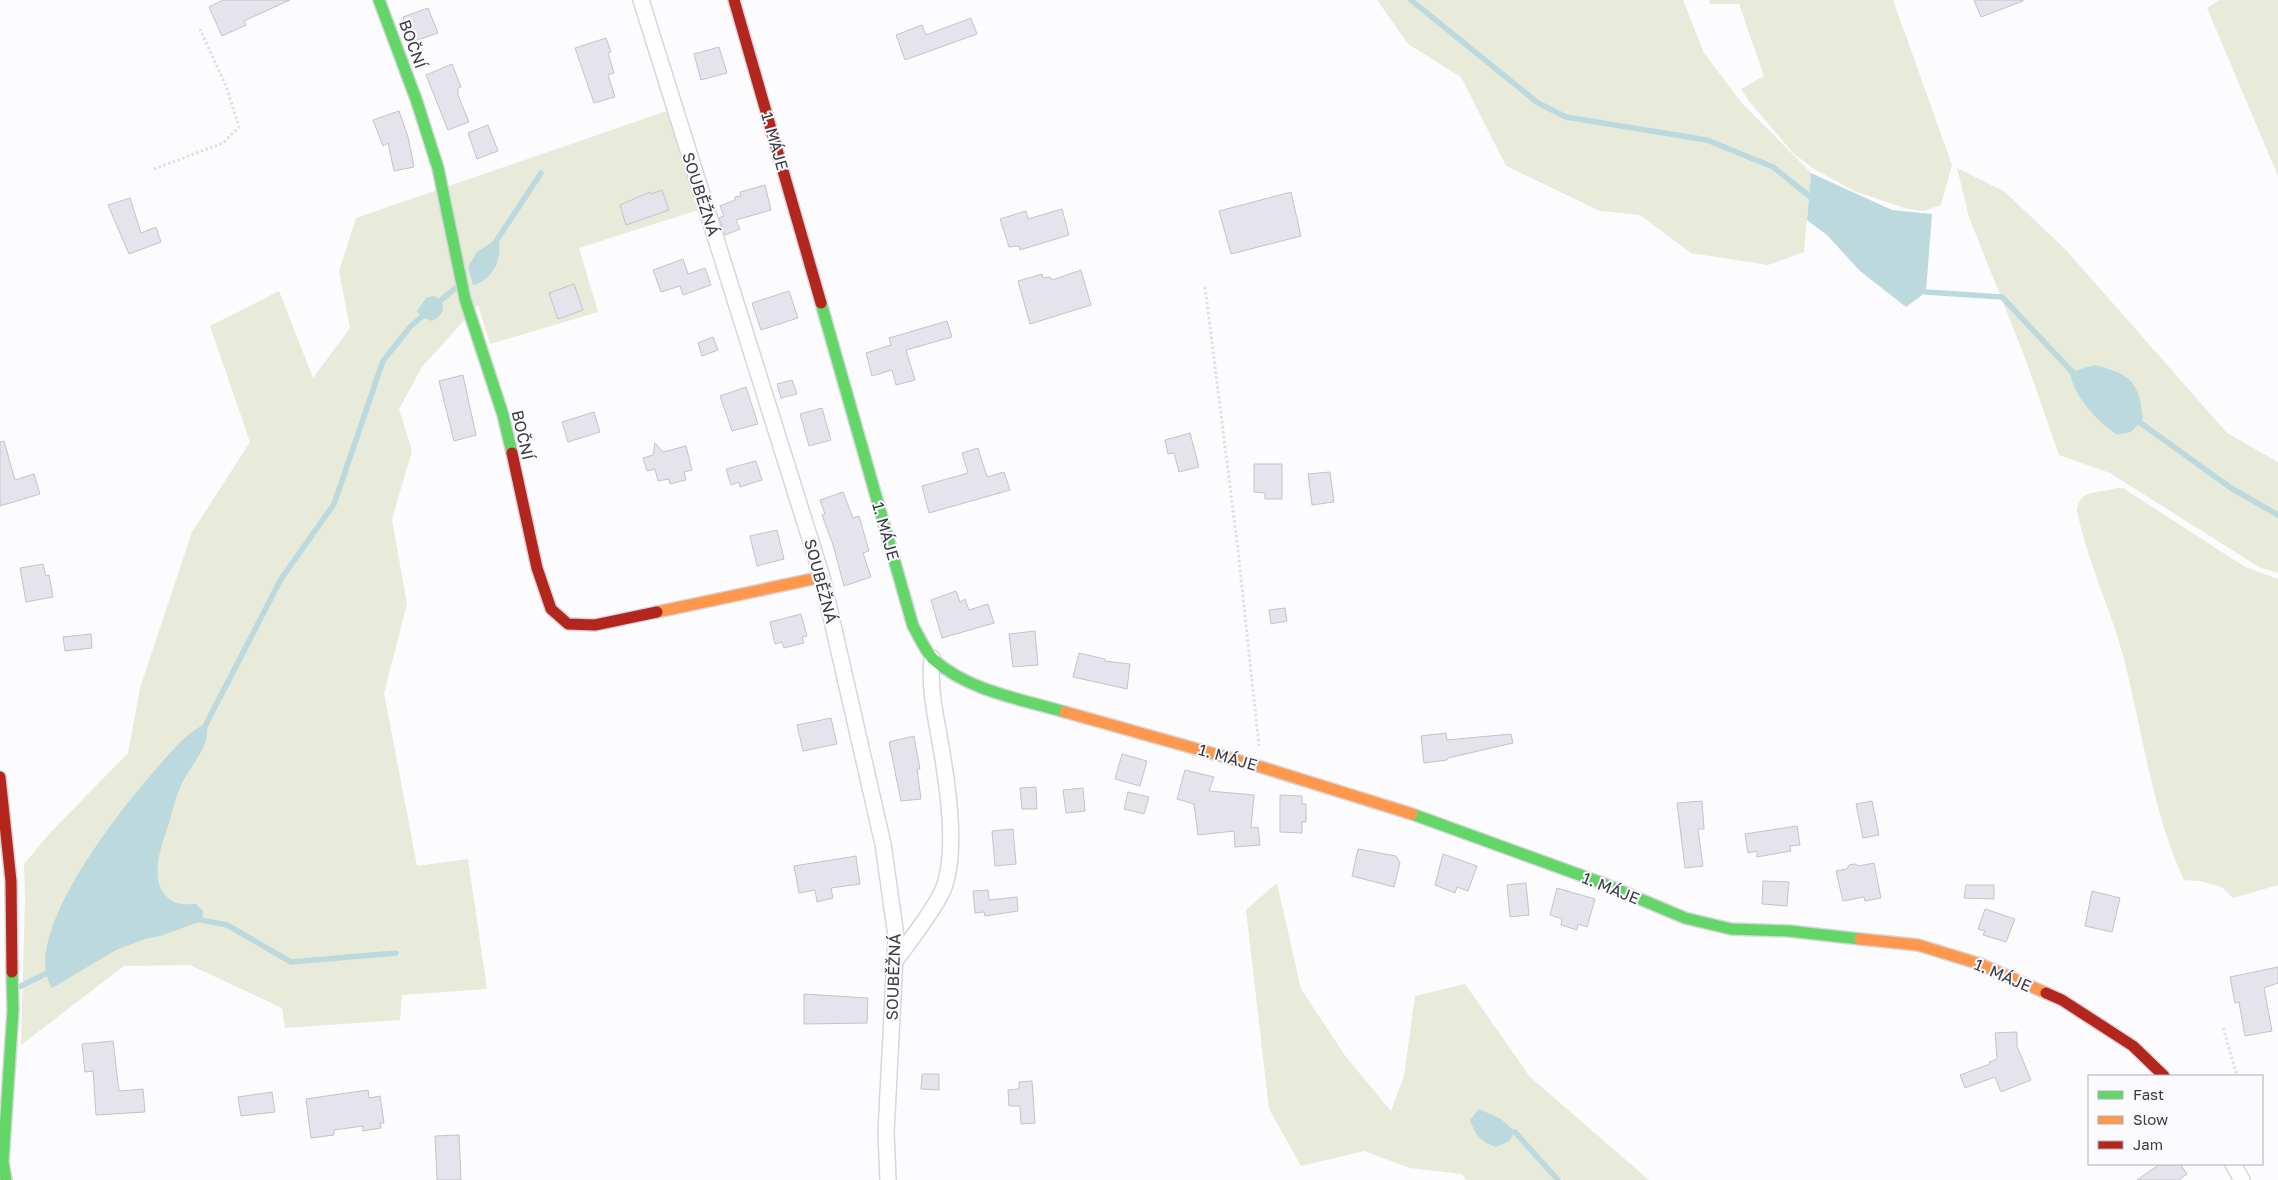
<svg xmlns="http://www.w3.org/2000/svg" width="2278" height="1180" font-family="'Golos Text',sans-serif">
  <style>
    .green { fill: #e8eada }
    .water { fill: #bcd9dd }
    .lines { fill: none; stroke-linecap: round; stroke-linejoin: round }
    .stream { stroke: #bcd9dd; stroke-width: 5.5 }
    .building { fill: #e5e4ec; stroke: #c4c3c8 }
    .street-casing { stroke: #d7d6db; stroke-width: 18 }
    .fast-casing { stroke: #d7d6db; stroke-width: 14 }
    .slow-casing { stroke: #d7d6db; stroke-width: 14 }
    .jam-casing { stroke: #d7d6db; stroke-width: 14 }
    .path { stroke: #e0e0e1; stroke-width: 3; stroke-dasharray: 2.5 2.5; stroke-linecap: butt }
    .street { stroke: #fffeff; stroke-width: 15 }
    .fast { stroke: #63d668; stroke-width: 11 }
    .slow { stroke: #ff974d; stroke-width: 11 }
    .jam { stroke: #b3261e; stroke-width: 11 }
    .labels { text-anchor: middle; stroke-width: 4; stroke-linejoin: round; paint-order: stroke }
    .street-label { font-size: 16px; fill: #3c3b43; stroke: #fbfaff }
  </style>
  <rect width="100%" height="100%" fill="#fcfbfe"/>
  <!-- green -->
  <g class="green">
    <polygon points="1377,0 1683,0 1704,53 1741,102 1811,173 1804,252 1768,265 1691,253 1640,215 1600,211 1506,166 1461,77 1408,44"/>
    <polygon points="1709,0 1893,0 1952,165 1941,205 1924,211 1908,209 1854,191 1814,169 1794,154 1749,101 1741,89 1764,76 1739,4 1710,4"/>
    <polygon points="2219,0 2278,0 2278,176 2207,8"/>
    <polygon points="667,111 698,210 579,248 598,312 490,344 478,305 422,367 399,409 412,451 392,519 407,604 384,693 417,866 468,859 487,989 402,995 400,1020 285,1028 282,1008 190,965 124,966 21,1045 25,899 24,864 50,833 128,753 140,688 192,532 250,442 210,326 279,291 313,378 350,328 339,271 356,218"/>
    <polygon points="1957,168 2005,192 2066,250 2227,433 2278,462 2278,573 2259,567 2110,473 2059,455 2027,363 1969,217"/>
    <path d="M2116 488H2123L2245 567 2278 579V885L2233 898 2222 887 2199 881 2184 880C2152 811 2143 733 2124 659 2111 609 2087 561 2077 510 2080 488 2101 494 2116 488Z"/>
    <polygon points="1277,883 1301,989 1346,1057 1391,1111 1404,1076 1415,996 1465,984 1530,1077 1649,1180 1466,1180 1462,1174 1410,1168 1364,1151 1301,1166 1269,1109 1246,910"/>
  </g>
  <!-- water -->
  <g class="water">
    <polygon points="1811,173 1892,210 1932,214 1926,292 1906,307 1860,271 1827,235 1807,220"/>
    <path d="M492 242 499 243C502 261 491 281 473 285L468 267 477 252Z"/>
    <path d="M434 296 442 300C444 311 442 316 432 321L421 317 417 311 426 298Z"/>
    <path d="M2095 365C2132 375 2138 381 2143 419L2131 432 2117 435C2097 421 2073 396 2070 372Z"/>
    <path d="M207 723C210 748 192 763 182 783 176 795 173 810 169 823 161 847 144 889 177 903 182 905 191 904 196 904L203 911 202 921 160 936 145 939 116 950 52 988C19 937 118 813 151 775 168 756 183 734 207 723Z"/>
    <path d="M1479 1109 1501 1119 1515 1132 1509 1141 1496 1147C1481 1142 1475 1135 1470 1120Z"/>
  </g>
  <g class="lines">
    <!-- stream -->
    <g class="stream">
      <polyline points="1411,0 1538,103 1566,117 1707,140 1773,167 1813,199"/>
      <polyline points="491,249 541,173"/>
      <polyline points="1919,289 1926,292 2002,297 2075,375"/>
      <polyline points="435,305 457,287"/>
      <polyline points="2135,419 2231,488 2278,515"/>
      <polyline points="203,730 281,579 334,504 383,361 410,327 426,313"/>
      <polyline points="196,919 227,925 291,962 396,953"/>
      <polyline points="17,988 51,971"/>
      <polyline points="1515,1132 1558,1180"/>
    </g>
  </g>
  <!-- building -->
  <g class="building">
    <polygon points="223,0 290,0 244,21 246,25 222,36 209,7"/>
    <polygon points="1974,0 2023,0 2023,1 1981,17"/>
    <polygon points="428,8 438,33 412,42 403,17"/>
    <polygon points="971,18 977,34 905,60 896,35 922,25 926,35"/>
    <polygon points="606,38 611,52 608,53 614,73 608,75 615,97 594,103 575,48"/>
    <polygon points="719,47 727,73 701,80 694,54"/>
    <polygon points="452,64 461,87 458,88 458,95 469,122 448,130 426,75"/>
    <polygon points="399,111 408,137 414,167 394,171 388,143 383,146 373,120"/>
    <polygon points="488,125 498,151 477,159 468,133"/>
    <polygon points="765,185 771,210 736,220 740,229 725,235 719,218 724,216 720,206 735,200 735,197 741,196 740,192"/>
    <polygon points="662,190 669,210 626,225 620,205 650,192 651,194"/>
    <polygon points="1291,192 1301,236 1231,254 1219,211"/>
    <polygon points="130,198 141,233 156,227 161,242 129,254 108,205"/>
    <polygon points="1062,209 1069,235 1020,250 1019,246 1009,247 1000,219 1026,211 1028,219"/>
    <polygon points="683,259 688,274 705,268 711,285 683,295 680,286 661,292 653,270"/>
    <polygon points="1081,270 1091,305 1030,324 1018,281 1042,274 1043,278 1050,277 1052,280"/>
    <polygon points="574,284 583,310 558,319 549,293"/>
    <polygon points="789,291 798,318 761,330 752,303"/>
    <polygon points="947,321 952,337 906,350 915,380 896,385 892,370 872,376 866,353 891,345 889,338"/>
    <polygon points="713,337 718,350 702,356 698,343"/>
    <polygon points="463,375 476,435 454,441 439,381"/>
    <polygon points="792,380 797,394 781,398 777,384"/>
    <polygon points="746,387 758,424 732,431 720,396"/>
    <polygon points="822,408 831,440 809,446 800,414"/>
    <polygon points="594,412 600,432 568,442 562,422"/>
    <polygon points="1190,433 1199,467 1179,472 1174,453 1168,454 1165,440"/>
    <polygon points="4,441 15,480 34,474 40,494 0,506 0,442"/>
    <polygon points="655,443 663,452 686,446 692,470 684,472 686,480 670,484 669,479 658,481 655,469 647,471 643,458 653,455"/>
    <polygon points="978,448 987,477 1004,472 1010,490 929,513 922,486 968,473 962,453"/>
    <polygon points="756,461 762,480 740,487 739,482 731,485 726,469"/>
    <polygon points="1254,464 1282,464 1282,499 1265,499 1265,493 1254,492"/>
    <polygon points="1330,472 1334,502 1312,505 1308,474"/>
    <polygon points="843,492 853,518 859,516 869,551 863,553 871,577 844,586 833,545 822,515 825,514 820,500"/>
    <polygon points="777,530 784,559 757,566 750,536"/>
    <polygon points="43,564 46,576 49,575 53,597 26,602 20,568"/>
    <polygon points="956,591 960,602 965,599 969,610 988,604 994,623 942,638 931,600"/>
    <polygon points="1285,608 1287,621 1271,624 1269,610"/>
    <polygon points="801,614 807,636 802,637 804,643 784,648 782,642 775,644 770,622"/>
    <polygon points="1035,631 1038,665 1013,667 1009,634"/>
    <polygon points="91,634 92,648 65,651 63,637"/>
    <polygon points="1079,653 1105,659 1105,661 1130,664 1127,689 1073,677"/>
    <polygon points="831,718 837,744 803,751 797,725"/>
    <polygon points="1446,733 1447,740 1511,734 1513,743 1448,758 1447,760 1424,763 1421,736"/>
    <polygon points="914,736 920,769 917,769 921,799 901,801 889,742"/>
    <polygon points="1122,754 1147,761 1140,786 1115,779"/>
    <polygon points="1185,770 1214,777 1209,791 1254,795 1251,828 1258,827 1260,845 1235,847 1234,831 1198,835 1194,804 1177,799"/>
    <polygon points="1036,787 1037,809 1022,809 1020,788"/>
    <polygon points="1083,788 1085,811 1066,813 1063,790"/>
    <polygon points="1128,792 1149,797 1144,814 1124,809"/>
    <polygon points="1280,795 1302,796 1302,804 1306,804 1306,822 1302,822 1302,833 1280,832"/>
    <polygon points="1702,801 1704,829 1698,829 1703,866 1685,868 1677,803"/>
    <polygon points="1872,801 1879,835 1863,838 1856,804"/>
    <polygon points="1797,826 1800,845 1790,846 1791,851 1757,857 1757,851 1748,853 1745,834"/>
    <polygon points="1013,829 1016,864 995,866 992,831"/>
    <polygon points="1358,849 1396,856 1400,863 1394,887 1352,876"/>
    <polygon points="1443,854 1477,866 1468,891 1457,887 1455,893 1435,885"/>
    <polygon points="856,856 860,884 831,888 833,898 817,902 815,890 799,893 794,866"/>
    <polygon points="1874,863 1881,898 1865,901 1864,897 1843,901 1836,871 1847,869 1849,865 1855,864 1859,866"/>
    <polygon points="1763,881 1789,882 1787,906 1762,904"/>
    <polygon points="1526,883 1529,915 1510,917 1507,885"/>
    <polygon points="1966,885 1994,885 1994,899 1964,898"/>
    <polygon points="1557,888 1595,899 1587,927 1578,924 1577,930 1561,925 1562,919 1550,915"/>
    <polygon points="988,890 989,900 1017,897 1018,911 985,916 984,912 975,913 973,891"/>
    <polygon points="2092,891 2120,898 2112,932 2085,926"/>
    <polygon points="1985,909 2015,919 2006,942 1983,935 1985,931 1978,929"/>
    <polygon points="2278,967 2278,983 2264,988 2272,1031 2245,1036 2239,1002 2235,1003 2230,977"/>
    <polygon points="804,994 868,998 867,1023 804,1024"/>
    <polygon points="2017,1032 2017,1046 2031,1080 2001,1092 1995,1077 1965,1088 1960,1075 1990,1064 1989,1062 1997,1059 1995,1033"/>
    <polygon points="113,1041 119,1091 143,1089 145,1112 96,1115 93,1071 85,1072 82,1044"/>
    <polygon points="922,1074 939,1074 939,1090 921,1089"/>
    <polygon points="1032,1081 1035,1123 1021,1124 1020,1106 1009,1106 1008,1090 1019,1089 1019,1082"/>
    <polygon points="368,1090 369,1098 380,1096 384,1123 380,1123 381,1128 363,1131 363,1126 334,1130 334,1135 311,1138 306,1099"/>
    <polygon points="272,1092 275,1112 241,1116 238,1097"/>
    <polygon points="459,1135 461,1180 437,1180 435,1136"/>
    <polygon points="2160,1164 2180,1164 2187,1174 2179,1180 2137,1180"/>
  </g>
  <g class="lines">
    <!-- street casing -->
    <g class="street-casing">
      <g id="street">
        <polyline points="641,0 822,577 883,844 896,936 886,1133 888,1180"/>
        <path d="M895 961C911 939 930 916 942 892 959 855 947 781 940 741 935 713 929 687 932 658"/>
        <polyline points="2233,1164 2242,1180"/>
      </g>
    </g>
    <!-- fast casing -->
    <g class="fast-casing">
      <g id="fast">
        <polyline points="379,0 416,99 438,168 465,299 503,415 512,453"/>
        <path d="M821 303 913 626C919 636 925 651 933 659 968 691 1021 699 1065 712"/>
        <polyline points="1412,814 1602,883 1685,918 1731,929 1789,931 1860,939"/>
        <polyline points="6,1180 3,1162 13,1010 12,972"/>
      </g>
    </g>
    <!-- slow casing -->
    <g class="slow-casing">
      <g id="slow">
        <polyline points="657,612 822,577"/>
        <polyline points="1065,712 1261,767 1412,814"/>
        <polyline points="1860,939 1918,945 1980,964 2046,993"/>
      </g>
    </g>
    <!-- jam casing -->
    <g class="jam-casing">
      <g id="jam">
        <polyline points="734,0 821,303"/>
        <polyline points="512,453 537,568 551,609 568,624 595,625 657,612"/>
        <polyline points="0,777 11,881 12,972"/>
        <polyline points="2046,993 2062,1000 2133,1046 2164,1076"/>
      </g>
    </g>
    <!-- path -->
    <g class="path">
      <polyline points="154,169 223,143 239,127 226,86 200,29"/>
      <polyline points="1205,287 1238,550 1259,746"/>
      <polyline points="2223,1028 2237,1076"/>
    </g>
    <!-- street -->
    <use href="#street" class="street"/>
    <!-- fast -->
    <use href="#fast" class="fast"/>
    <!-- slow -->
    <use href="#slow" class="slow"/>
    <!-- jam -->
    <use href="#jam" class="jam"/>
  </g>
  <g class="labels">
    <!-- street labels -->
    <g class="street-label">
      <text transform="translate(413 44) rotate(70)" y="6">BOČNÍ</text>
      <text transform="translate(775 141) rotate(74)" y="6">1. MÁJE</text>
      <text transform="translate(701 194) rotate(72)" y="6">SOUBĚŽNÁ</text>
      <text transform="translate(523 435) rotate(77)" y="6">BOČNÍ</text>
      <text transform="translate(886 531) rotate(74)" y="6">1. MÁJE</text>
      <text transform="translate(821 581) rotate(75)" y="6">SOUBĚŽNÁ</text>
      <text transform="translate(1228 757) rotate(16)" y="6">1. MÁJE</text>
      <text transform="translate(1611 888) rotate(22)" y="6">1. MÁJE</text>
      <text transform="translate(2003 975) rotate(23)" y="6">1. MÁJE</text>
      <text transform="translate(893 977) rotate(-88)" y="6">SOUBĚŽNÁ</text>
    </g>
  </g>
  <!-- legend -->
  <rect x="2088" y="1075" width="175" height="90" fill="#fbfaff" stroke="#afaeb4"/>
  <rect x="2098" y="1091" width="25" height="8" fill="#63d668" stroke="#afaeb4"/>
  <text x="2133" y="1100" font-size="15" fill="#3c3b43">Fast</text>
  <rect x="2098" y="1116" width="25" height="8" fill="#ff974d" stroke="#afaeb4"/>
  <text x="2133" y="1125" font-size="15" fill="#3c3b43">Slow</text>
  <rect x="2098" y="1141" width="25" height="8" fill="#b3261e" stroke="#afaeb4"/>
  <text x="2133" y="1150" font-size="15" fill="#3c3b43">Jam</text>
</svg>
